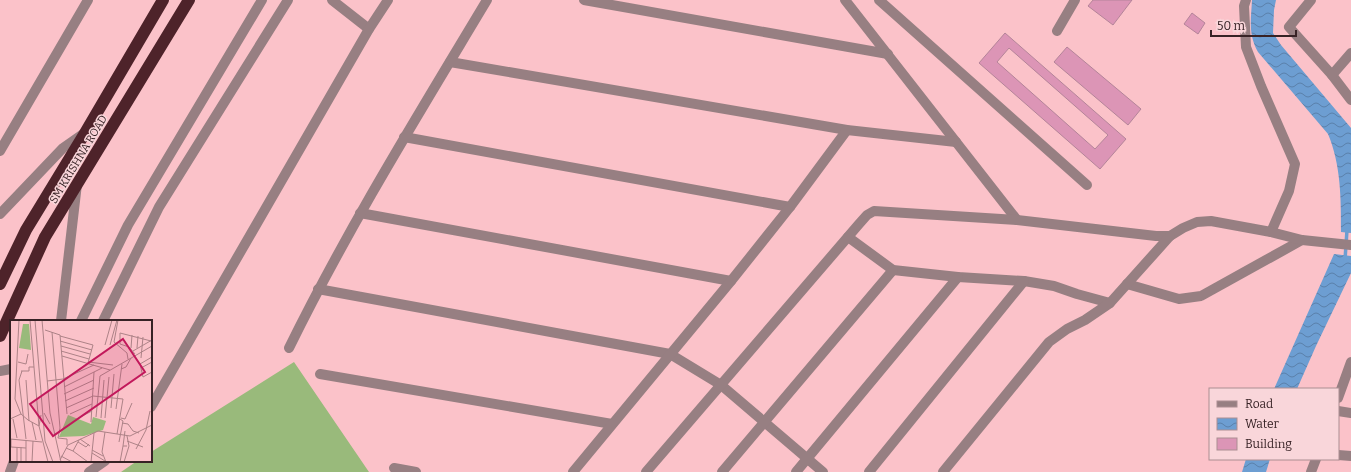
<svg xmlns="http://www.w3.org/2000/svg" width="1351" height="472" font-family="Bitter,serif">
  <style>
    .grass { fill: #99ba7b }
    .water { fill: url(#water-waves) }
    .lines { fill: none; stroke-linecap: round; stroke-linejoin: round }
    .stream { stroke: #6d9ed2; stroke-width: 3.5 }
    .building { fill: #dc95b6; stroke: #b48499; fill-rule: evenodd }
    .minor { stroke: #977f82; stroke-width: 10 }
    .highway { stroke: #4e232a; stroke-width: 12 }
    .labels { text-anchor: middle; stroke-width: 3; stroke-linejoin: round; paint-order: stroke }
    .street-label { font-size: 11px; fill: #372225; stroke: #f9d6da }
    .inset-road { fill: none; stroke: #ad8287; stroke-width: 1 }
    .view { fill: #c2185b; fill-opacity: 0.15; stroke: #c2185b; stroke-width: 2 }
    .inset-edge { fill: none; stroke: #372225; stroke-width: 2 }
  </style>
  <defs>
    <pattern id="water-waves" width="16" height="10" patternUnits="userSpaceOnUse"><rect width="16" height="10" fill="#6d9ed2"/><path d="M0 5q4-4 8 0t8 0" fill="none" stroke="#5a80aa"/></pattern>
  </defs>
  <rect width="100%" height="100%" fill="#fbc2c9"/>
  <!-- grass -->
  <polygon class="grass" points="294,362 369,472 121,472 137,461 151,461 151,452"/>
  <!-- water -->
  <g class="water">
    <path d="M1252 0H1276L1274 10 1273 33 1281 45 1351 128V233L1341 232C1341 199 1341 165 1328 134L1258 52C1248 34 1251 20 1252 0Z"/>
    <polygon points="1334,254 1351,256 1351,273 1316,346 1297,389 1274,389"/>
    <polygon points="1246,459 1270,459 1266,472 1242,472"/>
  </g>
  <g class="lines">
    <!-- stream -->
    <polyline class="stream" points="1345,260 1347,230"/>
  </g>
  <!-- building -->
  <g class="building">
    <polygon points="1093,0 1132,0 1113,25 1088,6"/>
    <polygon points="1192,13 1205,23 1198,34 1184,24"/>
    <path d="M1005 33 1126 139 1100 169 979 63ZM1009 48 1108 135 1095 149 997 62Z"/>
    <polygon points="1067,47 1141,109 1128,125 1054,62"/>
  </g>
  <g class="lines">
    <!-- minor -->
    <g class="minor">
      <polyline points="332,0 369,29"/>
      <polyline points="584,0 888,54"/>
      <polyline points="845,0 1017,220"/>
      <polyline points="879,0 1087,185"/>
      <polyline points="1246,0 1244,6 1246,47 1261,86 1295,164 1289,191 1271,232"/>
      <polyline points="1311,0 1289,27 1332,75 1351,100"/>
      <polyline points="1057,31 1075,0"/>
      <polyline points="450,62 847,130 956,142"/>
      <polyline points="1332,75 1351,53"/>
      <polyline points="404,137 790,207"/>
      <polyline points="0,151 88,0"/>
      <polyline points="360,213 731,281"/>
      <polyline points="0,214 63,148 83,134"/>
      <polyline points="848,237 893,270 958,277 1024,281 1054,286 1077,294 1110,303"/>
      <polyline points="1127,284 1179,299 1201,296 1302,240"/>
      <polyline points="318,289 670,354 721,385 823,472"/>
      <polyline points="61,321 77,184"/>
      <polyline points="81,321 128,225 262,0"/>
      <polyline points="103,321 159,207 288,0"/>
      <path d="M289 348C348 228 418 115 487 0"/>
      <polyline points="0,371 11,369"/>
      <polyline points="320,374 612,424"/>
      <polyline points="1338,398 1351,362"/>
      <polyline points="151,407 369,29 388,0"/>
      <polyline points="1338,411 1351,413"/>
      <polyline points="1338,455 1351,456"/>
      <polyline points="394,468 416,472"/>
      <polyline points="10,472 14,461"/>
      <polyline points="89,472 105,461"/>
      <polyline points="573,472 731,281 790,207 847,130"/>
      <polyline points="646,472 859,224 867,215 874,211 1017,220 1156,236 1170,236 1183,228 1197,222 1211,221 1271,232 1302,240 1351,245"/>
      <polyline points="722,472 893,270"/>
      <polyline points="796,472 958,277"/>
      <polyline points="869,472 1024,281"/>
      <polyline points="943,472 1049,342 1067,329 1085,320 1110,303 1170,236"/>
      <polyline points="1311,472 1316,459"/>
    </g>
    <!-- highway -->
    <g class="highway">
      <polyline points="0,284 26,230 85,133 163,0"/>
      <polyline points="0,336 45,237 189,0"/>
    </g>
  </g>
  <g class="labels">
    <!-- street labels -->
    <g class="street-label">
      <text transform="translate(78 159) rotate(-59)" y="4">SM KRISHNA ROAD</text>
    </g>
  </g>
  <!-- overview -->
  <g transform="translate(10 320)">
    <rect width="142" height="142" fill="#fbc2c9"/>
    <path d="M13 4H19L21 30 9 28ZM58 95 81 104 83 97 96 101 93 110 74 116 49 117Z" fill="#99ba7b"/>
    <path class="inset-road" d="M9 0 5 79 11 94 18 100 29 106 31 95M20 0 29 106 38 142M25 0 35 121 43 142M32 0 40 93 51 142M108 0 104 22 117 33 118 39M35 10 50 15 57 94M42 12 50 108 48 118 57 119V125M50 16 83 25 78 43M50 21 82 30M95 25 102 0M100 25 107 0M51 26 80 34M121 28 122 15M127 28 128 16M51 31 79 39M123 31 142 20M125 34 119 27 110 24V13L141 21M52 36 100 50M142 37 130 44 133 57 142 52M131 38 133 17M8 42 16 44 18 34M78 42 103 45M131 48 142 42M111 49 116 47 121 38M11 51H19V47H24M12 51 9 60 16 119M16 60 19 101M37 61 53 59 84 45M54 67 92 48M54 74 84 60M55 81 84 68M56 88 83 76 113 79 107 114M101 88 104 54M106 89 112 44M34 93 40 104M60 94 82 84M70 97 82 91M86 97 90 56 142 26M91 98 94 60M95 98 99 57M111 98 115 99 122 83M0 99 11 94M3 99 7 118M22 102 26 120M81 102 84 52M112 103 118 104 123 111 129 113M95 112 92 132 96 142M0 119 32 122M1 119V127L16 128M70 119 80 126M117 121 133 127M68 122 76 127 79 124M109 122 113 101 110 99M113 126 115 111M56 128 63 131 69 120M126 129 136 110 140 91M82 130 93 136M63 131 78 142M82 133 95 141M51 136 62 142M50 140 58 125 88 111 120 116 142 105M7 142V127M11 142V127M16 142V121M22 142 23 121M81 142 84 113M110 142 113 126H117M114 142 119 126 117 116"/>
    <path class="view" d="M113 19 135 52 43 116 20 84Z"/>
    <rect width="142" height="142" class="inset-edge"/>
  </g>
  <!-- legend -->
  <rect x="1209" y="388" width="130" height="72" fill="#f9d6da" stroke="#ab8e92"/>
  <rect x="1217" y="401" width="20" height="6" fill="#977f82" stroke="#ab8e92"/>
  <text x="1245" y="408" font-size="12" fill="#372225">Road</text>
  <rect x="1217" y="418" width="20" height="12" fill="url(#water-waves)" stroke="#ab8e92"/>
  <text x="1245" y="428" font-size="12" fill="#372225">Water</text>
  <rect x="1217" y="438" width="20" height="12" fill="#dc95b6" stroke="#ab8e92"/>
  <text x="1245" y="448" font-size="12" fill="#372225">Building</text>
  <!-- scale -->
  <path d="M1211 30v6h85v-6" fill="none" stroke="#372225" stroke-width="2"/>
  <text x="1217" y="30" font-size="12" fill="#372225" stroke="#f9d6da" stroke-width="3" paint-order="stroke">50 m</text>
</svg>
